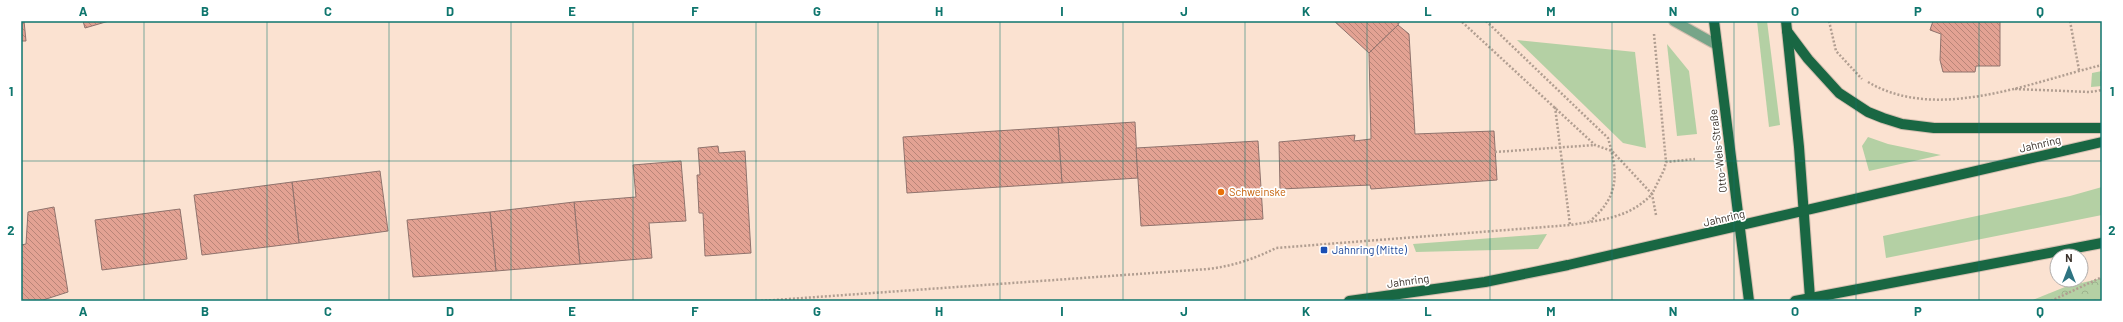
<svg xmlns="http://www.w3.org/2000/svg" width="2123" height="322" font-family="Barlow,sans-serif">
  <style>
    .grass { fill: #b4d0a4 }
    .park { fill: url(#park-crowns) }
    .building { fill: url(#building-back-hatch); stroke: #8f736d }
    .lines { fill: none; stroke-linecap: round; stroke-linejoin: round }
    .minor-casing { stroke: #d5bfb0; stroke-width: 12 }
    .major-casing { stroke: #d5bfb0; stroke-width: 12 }
    .path { stroke: #b19e91; stroke-width: 2.5; stroke-dasharray: 2 2; stroke-linecap: butt }
    .minor { stroke: #77a589; stroke-width: 10 }
    .major { stroke: #196743; stroke-width: 10 }
    .grid { fill: none; stroke: #0f766e; stroke-width: 1; stroke-opacity: 0.55 }
    .food-dot { fill: #e8710a; stroke: #fff; stroke-width: 1.5 }
    .transit-dot { fill: #1a4fb4; stroke: #fff; stroke-width: 1.5 }
    .labels { text-anchor: middle; stroke-width: 3.5; stroke-linejoin: round; paint-order: stroke }
    .street-label { font-size: 11px; fill: #3c332c; stroke: #fff }
    .food-label { font-size: 11px; fill: #c56008; stroke: #fff; text-anchor: start }
    .transit-label { font-size: 11px; fill: #164399; stroke: #fff; text-anchor: start }
    .neatline { fill: none; stroke: #0f766e; stroke-width: 1.5 }
    .grid-label { font-size: 13px; text-anchor: middle; font-weight: bold; fill: #0f766e }
  </style>
  <defs>
    <pattern id="park-crowns" width="20" height="18" patternUnits="userSpaceOnUse"><rect width="20" height="18" fill="#b4d0a4"/><path d="M2 6a3 3 0 1 1 6 0M12 15a3 3 0 1 1 6 0" fill="none" stroke="#9cb38d"/></pattern>
    <pattern id="building-back-hatch" width="6" height="6" patternUnits="userSpaceOnUse"><rect width="6" height="6" fill="#e3a293"/><path d="M-1 5l2 2M0 0l6 6M5-1l2 2" fill="none" stroke="#b98578"/></pattern>
  </defs>
  <rect width="100%" height="100%" fill="#fbe2d1"/>
  <!-- grass -->
  <g class="grass">
    <polygon points="1757,21 1767,21 1780,125 1769,127"/>
    <polygon points="1517,40 1635,52 1646,148 1623,143"/>
    <polygon points="1667,44 1689,71 1697,134 1677,136"/>
    <polygon points="2102,71 2102,86 2091,87 2092,73"/>
    <polygon points="1868,137 1888,144 1941,155 1869,171 1862,146"/>
    <polygon points="2102,187 2102,215 1886,258 1883,236 2070,196"/>
    <polygon points="1547,234 1538,249 1416,252 1413,244"/>
  </g>
  <!-- park -->
  <polygon class="park" points="2102,278 2102,301 2030,301 2065,287"/>
  <!-- building -->
  <g class="building">
    <polygon points="21,21 24,21 26,41 21,41"/>
    <polygon points="83,21 109,21 85,28"/>
    <polygon points="1334,21 1400,21 1398,25 1369,53"/>
    <polygon points="1933,21 2000,21 2000,66 1976,66 1975,72 1943,72 1940,60 1941,34 1930,30"/>
    <polygon points="1398,25 1409,34 1415,134 1494,131 1497,180 1371,189 1370,185 1280,189 1279,142 1355,135 1354,141 1371,139 1369,53"/>
    <polygon points="1135,122 1138,178 1062,183 1058,127"/>
    <polygon points="1058,127 1062,183 907,193 903,137"/>
    <polygon points="1258,141 1263,219 1141,226 1136,148"/>
    <polygon points="718,146 719,153 745,151 751,253 705,256 703,213 699,213 697,175 700,175 698,148"/>
    <polygon points="681,161 686,221 649,223 652,258 580,264 574,202 636,197 633,165"/>
    <polygon points="380,171 388,231 299,243 292,182"/>
    <polygon points="292,182 299,243 202,255 194,195"/>
    <polygon points="574,202 580,264 496,271 490,212"/>
    <polygon points="54,207 68,292 40,301 21,301 21,245 26,244 28,212"/>
    <polygon points="180,209 187,259 102,270 95,220"/>
    <polygon points="490,212 496,271 413,277 407,220"/>
  </g>
  <g class="lines">
    <!-- minor casing -->
    <g class="minor-casing">
      <polyline id="minor" points="1674,21 1717,45"/>
    </g>
    <!-- major casing -->
    <g class="major-casing">
      <g id="major">
        <polyline points="1714,21 1749,301"/>
        <polyline points="1786,21 1799,147 1810,298"/>
        <polyline points="1787,31 1808,59 1839,93 1868,112 1883,118 1902,124 1934,128 2102,128"/>
        <polyline points="1349,301 1485,282 1568,265 2102,142"/>
        <polyline points="1795,301 2102,243"/>
      </g>
    </g>
    <!-- path -->
    <g class="path">
      <path d="M1486 21 1608 138C1618 173 1620 196 1590 221"/>
      <polyline points="1829,21 1836,51 1862,79"/>
      <polyline points="2070,21 2079,70"/>
      <polyline points="1654,34 1666,162"/>
      <path d="M1868 82C1937 123 2031 82 2102 65"/>
      <polyline points="2015,89 2090,92 2102,90"/>
      <polyline points="1555,107 1570,225"/>
      <polyline points="1495,152 1595,145"/>
      <polyline points="1656,215 1652,194 1664,170 1666,162 1695,159"/>
      <path d="M761 301 1208 269C1233 266 1254 259 1276 248L1570 225C1601 220 1630 218 1652 194L1612 151 1595 145 1461 21"/>
      <polyline points="2051,301 2102,277"/>
    </g>
    <!-- minor -->
    <use href="#minor" class="minor"/>
    <!-- major -->
    <use href="#major" class="major"/>
  </g>
  <!-- grid -->
  <path class="grid" d="M144 21V301M267 21V301M389 21V301M511 21V301M633 21V301M756 21V301M878 21V301M1000 21V301M1123 21V301M1245 21V301M1367 21V301M1490 21V301M1612 21V301M1734 21V301M1856 21V301M1979 21V301M21 161H2102"/>
  <!-- markers -->
  <circle class="food-dot" cx="1221" cy="192" r="4"/>
  <rect class="transit-dot" x="1320" y="246" width="8" height="8" rx="2"/>
  <g class="labels">
    <!-- street labels -->
    <g class="street-label">
      <text transform="translate(2040 144) rotate(-13)" y="4">Jahnring</text>
      <text transform="translate(1718 151) rotate(-97)" y="4">Otto-Wels-Straße</text>
      <text transform="translate(1724 218) rotate(-13)" y="4">Jahnring</text>
      <text transform="translate(1408 281) rotate(-8)" y="4">Jahnring</text>
    </g>
    <!-- food labels -->
    <g class="food-label">
      <text x="1229" y="196">Schweinske</text>
    </g>
    <!-- transit labels -->
    <g class="transit-label">
      <text x="1332" y="254">Jahnring (Mitte)</text>
    </g>
  </g>
  <!-- border -->
  <rect width="2123" height="322" fill="none" stroke="#ffffff" stroke-width="44"/>
  <!-- north arrow -->
  <g transform="translate(2069 268)"><circle r="19" fill="#ffffff" stroke="#b1adab"/>
  <path d="M0-3L7 15L0 10L-7 15Z" fill="#2e7481"/>
  <text y="-6" font-size="11" font-weight="bold" text-anchor="middle" fill="#3c332c">N</text>
  </g>
  <rect x="22" y="22" width="2079" height="278" class="neatline"/>
  <g class="grid-label">
    <text x="83" y="16">A</text>
    <text x="205" y="16">B</text>
    <text x="328" y="16">C</text>
    <text x="450" y="16">D</text>
    <text x="572" y="16">E</text>
    <text x="695" y="16">F</text>
    <text x="817" y="16">G</text>
    <text x="939" y="16">H</text>
    <text x="1062" y="16">I</text>
    <text x="1184" y="16">J</text>
    <text x="1306" y="16">K</text>
    <text x="1428" y="16">L</text>
    <text x="1551" y="16">M</text>
    <text x="1673" y="16">N</text>
    <text x="1795" y="16">O</text>
    <text x="1918" y="16">P</text>
    <text x="2040" y="16">Q</text>
    <text x="11" y="96">1</text>
    <text x="2112" y="96">1</text>
    <text x="11" y="235">2</text>
    <text x="2112" y="235">2</text>
    <text x="83" y="316">A</text>
    <text x="205" y="316">B</text>
    <text x="328" y="316">C</text>
    <text x="450" y="316">D</text>
    <text x="572" y="316">E</text>
    <text x="695" y="316">F</text>
    <text x="817" y="316">G</text>
    <text x="939" y="316">H</text>
    <text x="1062" y="316">I</text>
    <text x="1184" y="316">J</text>
    <text x="1306" y="316">K</text>
    <text x="1428" y="316">L</text>
    <text x="1551" y="316">M</text>
    <text x="1673" y="316">N</text>
    <text x="1795" y="316">O</text>
    <text x="1918" y="316">P</text>
    <text x="2040" y="316">Q</text>
  </g>
</svg>
